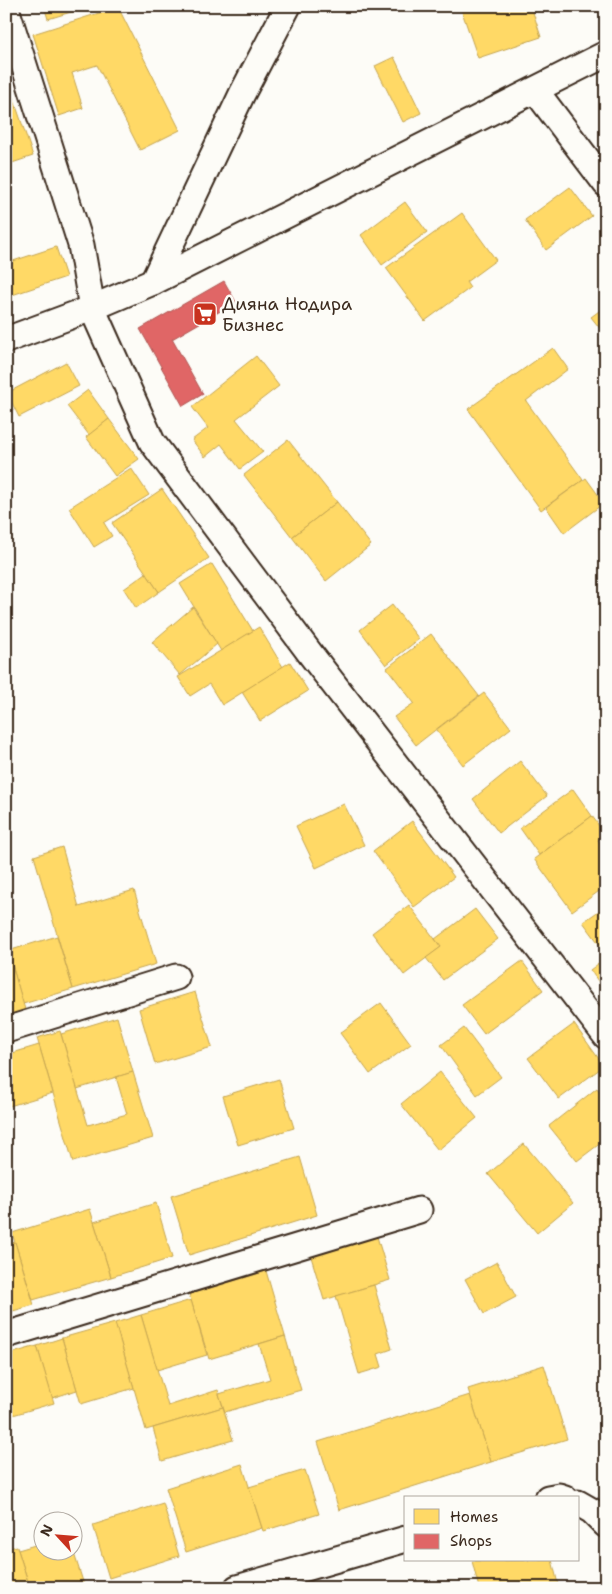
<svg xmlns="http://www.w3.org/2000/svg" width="612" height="1594" font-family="'Shantell Sans',sans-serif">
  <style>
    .homes { fill: #ffd966; stroke: #c4a450 }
    .shops { fill: #e06666; stroke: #ae5450 }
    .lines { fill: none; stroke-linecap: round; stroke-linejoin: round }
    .street-casing { stroke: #3b2a1e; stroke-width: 29 }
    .street { stroke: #fdfcf7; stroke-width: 25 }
    .labels { text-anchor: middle; stroke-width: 5; stroke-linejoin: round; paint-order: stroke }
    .poi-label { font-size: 18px; fill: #3b2a1e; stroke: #fdfcf7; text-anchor: start }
  </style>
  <rect width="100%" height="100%" fill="#fdfcf7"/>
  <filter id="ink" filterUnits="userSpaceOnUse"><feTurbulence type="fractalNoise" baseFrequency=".02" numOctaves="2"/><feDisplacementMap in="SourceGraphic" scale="10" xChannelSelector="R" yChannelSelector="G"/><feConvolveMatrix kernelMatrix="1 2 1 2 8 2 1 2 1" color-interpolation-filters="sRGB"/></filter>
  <g filter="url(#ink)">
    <!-- homes -->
    <g class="homes">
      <polygon points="44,6 80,6 81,9 48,19"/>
      <polygon points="172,6 199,6 199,8 173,12"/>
      <polygon points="460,6 531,6 541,37 478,58"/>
      <polygon points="118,7 180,130 140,150 97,65 72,73 83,108 59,116 33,34"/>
      <polygon points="394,57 421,113 403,122 375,66"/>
      <polygon points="13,97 33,156 12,163 6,144 6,99"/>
      <polygon points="570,187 592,216 546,250 525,220"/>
      <polygon points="405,202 427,232 382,265 361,235"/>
      <polygon points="462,213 496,260 466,282 470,288 425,321 386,268"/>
      <polygon points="6,242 13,261 56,247 66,277 6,297"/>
      <polygon points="606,306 606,336 591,317"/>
      <polygon points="553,348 568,369 526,401 583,480 541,510 468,409"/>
      <polygon points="256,356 279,386 236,419 263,452 240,469 221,444 205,457 192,440 208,428 192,407"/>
      <polygon points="66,362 79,386 19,417 7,393"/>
      <polygon points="88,390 109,419 89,435 67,406"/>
      <polygon points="109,419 139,459 115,476 86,437"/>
      <polygon points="288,440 337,502 292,537 244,475"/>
      <polygon points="131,468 149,495 104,523 112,536 94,547 69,508"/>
      <polygon points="586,478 604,503 564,533 546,507"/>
      <polygon points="162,489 209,558 159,592 112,523"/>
      <polygon points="337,502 371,545 326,581 292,537"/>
      <polygon points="212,564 253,631 221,651 180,584"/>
      <polygon points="146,573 159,592 136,608 124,589"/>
      <polygon points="392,605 419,639 386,665 360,630"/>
      <polygon points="193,607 217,644 180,675 152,642"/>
      <polygon points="259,627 283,667 222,705 209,684 190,696 178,677"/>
      <polygon points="431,634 479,696 416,745 394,717 414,703 387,668"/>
      <polygon points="290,662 308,691 260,721 242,692"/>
      <polygon points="484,693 511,728 463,765 436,730"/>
      <polygon points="520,761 547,796 499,833 473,799"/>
      <polygon points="573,789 592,816 539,855 520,828"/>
      <polygon points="344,804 364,845 316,868 296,826"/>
      <polygon points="592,816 605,834 598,840 606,851 606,886 572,911 534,859"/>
      <polygon points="412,821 454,877 414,907 373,851"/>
      <polygon points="62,847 79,907 134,890 156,964 73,989 34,856"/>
      <polygon points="409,905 441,947 404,975 372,933"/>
      <polygon points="606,906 606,953 583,922"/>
      <polygon points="475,909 498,939 443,980 426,958 441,947 435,939"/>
      <polygon points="57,936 73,989 23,1004 8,951"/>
      <polygon points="6,951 8,951 26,1013 6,1018"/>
      <polygon points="606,958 606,992 590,970"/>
      <polygon points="522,961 543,990 484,1034 462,1005"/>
      <polygon points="195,992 212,1047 155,1064 139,1009"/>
      <polygon points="381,1003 411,1044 370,1074 340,1033"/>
      <polygon points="117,1017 133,1072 77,1089 61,1034"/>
      <polygon points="574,1024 604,1066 559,1099 528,1058"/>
      <polygon points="464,1028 501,1077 477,1095 441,1045"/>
      <polygon points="60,1031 88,1125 127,1114 116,1077 133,1072 153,1138 73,1162 37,1038"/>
      <polygon points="39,1045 53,1093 6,1107 6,1055"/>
      <polygon points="440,1072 477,1118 438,1150 401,1104"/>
      <polygon points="279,1079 294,1128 238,1145 223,1096"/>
      <polygon points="597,1088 606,1100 606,1139 577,1161 549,1126"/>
      <polygon points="524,1144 573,1203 537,1233 488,1174"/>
      <polygon points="300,1157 317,1215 189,1255 171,1196"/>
      <polygon points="156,1203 172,1258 111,1277 94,1222"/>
      <polygon points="90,1209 111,1277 33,1300 12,1233"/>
      <polygon points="375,1230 390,1280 324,1300 309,1250"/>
      <polygon points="15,1242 34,1305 6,1313 6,1245"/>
      <polygon points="497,1262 516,1297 484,1314 465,1279"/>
      <polygon points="266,1271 285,1336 209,1359 189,1294"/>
      <polygon points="374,1285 392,1349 378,1354 382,1367 359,1374 336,1296"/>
      <polygon points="191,1300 207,1355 157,1370 141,1315"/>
      <polygon points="141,1315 168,1406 218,1390 223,1407 146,1430 115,1323"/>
      <polygon points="115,1323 134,1388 81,1404 62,1338"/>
      <polygon points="285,1336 301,1390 225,1412 219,1394 270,1379 259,1344"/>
      <polygon points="62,1338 77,1390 52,1398 37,1346"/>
      <polygon points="37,1346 54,1403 6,1417 6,1355"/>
      <polygon points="544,1365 567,1439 491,1462 468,1389"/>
      <polygon points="470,1395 491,1462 339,1510 318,1442"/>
      <polygon points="223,1407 233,1440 162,1461 153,1428"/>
      <polygon points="242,1464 262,1528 186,1552 166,1488"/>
      <polygon points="305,1470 319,1514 263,1531 249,1487"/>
      <polygon points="163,1503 179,1556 109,1578 93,1525"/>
      <polygon points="42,1543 42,1552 72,1552 72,1547 85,1588 30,1588 18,1550"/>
      <polygon points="17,1546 18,1550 30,1588 6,1588 6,1549"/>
      <polygon points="552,1560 559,1588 479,1588 472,1561"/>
    </g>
    <!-- shops -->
    <polygon class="shops" points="224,281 236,302 172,339 203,394 183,406 140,329"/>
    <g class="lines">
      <!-- street casing -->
      <g class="street-casing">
        <g id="street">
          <polyline points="6,8 81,245 92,308 152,442 312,656 606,1036"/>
          <polyline points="535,90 606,184"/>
          <polyline points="153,282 242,94 288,6"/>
          <polyline points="6,340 92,308 153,282 606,54"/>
          <polyline points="6,1030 176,977"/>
          <polyline points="6,1335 419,1210"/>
          <polyline points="548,1498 559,1496 565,1498"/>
          <polyline points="578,1503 592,1511 606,1525"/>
          <polyline points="237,1588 406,1539"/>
        </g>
      </g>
      <!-- street -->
      <use href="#street" class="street"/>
    </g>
  </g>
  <!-- icons -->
  <defs>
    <g id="supermarket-square" transform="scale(1.25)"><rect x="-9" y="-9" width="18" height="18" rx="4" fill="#c8321e" stroke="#fdfcf7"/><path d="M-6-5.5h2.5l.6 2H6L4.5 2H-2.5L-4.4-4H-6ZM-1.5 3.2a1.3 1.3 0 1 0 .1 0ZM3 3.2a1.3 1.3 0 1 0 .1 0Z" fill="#fff"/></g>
  </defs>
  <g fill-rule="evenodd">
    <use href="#supermarket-square" x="205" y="314"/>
  </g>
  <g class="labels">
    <!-- poi labels -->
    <g class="poi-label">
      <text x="222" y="310">Дияна Нодира<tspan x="222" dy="21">Бизнес</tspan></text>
    </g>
  </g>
  <!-- margin -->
  <rect width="612" height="1594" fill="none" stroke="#fdfcf7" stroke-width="25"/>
  <rect x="12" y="12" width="587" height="1569" fill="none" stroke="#3b2a1e" stroke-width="2" filter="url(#ink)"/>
  <!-- legend -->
  <rect x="404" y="1496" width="175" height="65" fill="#fdfcf7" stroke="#afa8a0"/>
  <rect x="414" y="1509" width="25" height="15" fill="#ffd966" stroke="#afa8a0"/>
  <text x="450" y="1522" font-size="15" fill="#3b2a1e">Homes</text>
  <rect x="414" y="1534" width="25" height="15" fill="#e06666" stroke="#afa8a0"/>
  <text x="450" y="1546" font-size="15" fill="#3b2a1e">Shops</text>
  <!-- north arrow -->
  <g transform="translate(58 1536) rotate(296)"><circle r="24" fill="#fdfcf7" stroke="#afa8a0"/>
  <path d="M0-4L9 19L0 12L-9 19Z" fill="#c8321e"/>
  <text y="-8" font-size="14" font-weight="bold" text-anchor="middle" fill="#3b2a1e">N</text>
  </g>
</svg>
